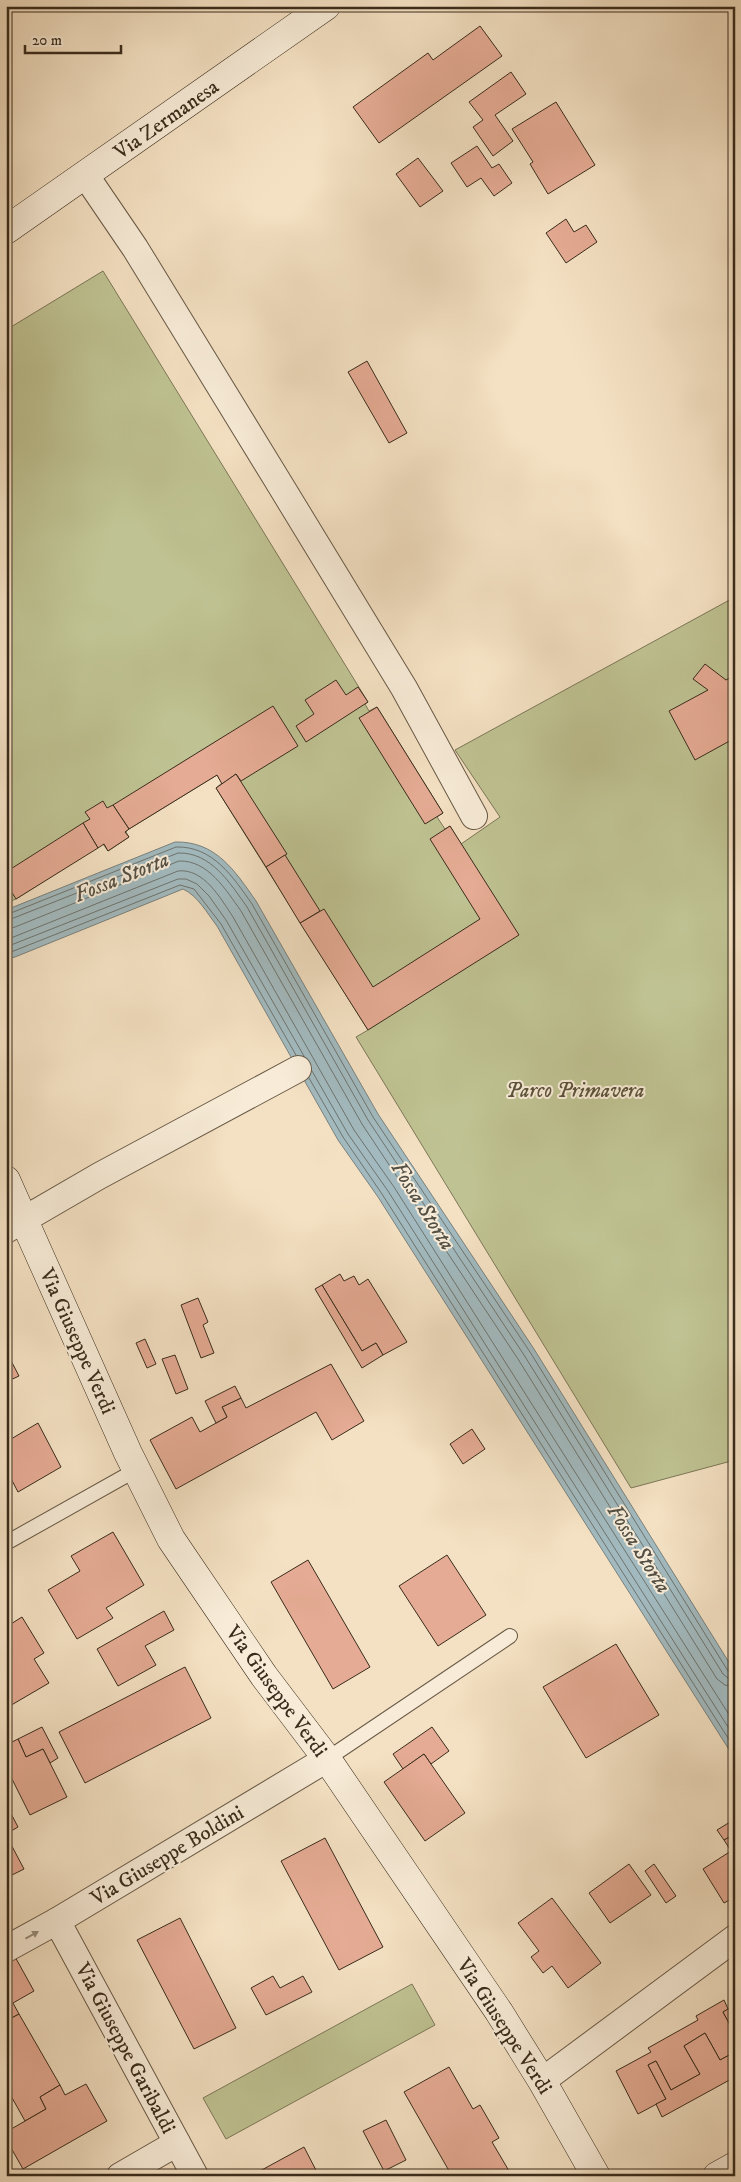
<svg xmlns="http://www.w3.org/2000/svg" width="741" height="2182" font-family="'IM FELL DW Pica',serif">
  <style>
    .green { fill: #bfc292; stroke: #7c7757 }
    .water { fill: #a2babf; stroke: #78817e }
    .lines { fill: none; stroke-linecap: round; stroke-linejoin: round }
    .shore { stroke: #6e736e; stroke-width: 1 }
    .building { fill: #e5ab94; stroke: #3a2c1c }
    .lane-casing { stroke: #685946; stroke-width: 16 }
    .street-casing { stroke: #685946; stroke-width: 28 }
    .secondary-casing { stroke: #3a2c1c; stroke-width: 29 }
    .lane { stroke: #f8ecd8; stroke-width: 14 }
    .street { stroke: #f8ecd8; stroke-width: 26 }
    .secondary { stroke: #f8ecd8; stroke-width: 28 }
    .oneway { fill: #998c7a }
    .labels { text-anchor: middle; stroke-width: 4; stroke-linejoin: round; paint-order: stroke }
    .street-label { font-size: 21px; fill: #3a2c1c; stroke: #f8ecd8 }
    .park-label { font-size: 21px; font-style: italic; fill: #5b523a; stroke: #f8ecd8 }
    .water-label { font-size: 22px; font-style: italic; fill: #545045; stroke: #f8ecd8 }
  </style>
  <rect width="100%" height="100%" fill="#f4e1c3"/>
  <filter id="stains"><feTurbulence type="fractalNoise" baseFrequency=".004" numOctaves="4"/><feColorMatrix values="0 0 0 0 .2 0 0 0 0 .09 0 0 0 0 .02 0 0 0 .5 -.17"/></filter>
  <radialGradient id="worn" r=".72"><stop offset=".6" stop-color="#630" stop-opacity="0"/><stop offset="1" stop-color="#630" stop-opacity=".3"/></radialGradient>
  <!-- green -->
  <g class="green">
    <polygon points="103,271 368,702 365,704 369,711 377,707 443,813 437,817 445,829 450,826 461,844 500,817 455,750 735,597 735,1460 631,1488 356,1037 368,1030 216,788 222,783 217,775 129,829 126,832 129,837 108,851 103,844 16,899 6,903 6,330"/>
    <polygon points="412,1984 435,2025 226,2139 203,2098"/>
  </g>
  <!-- water -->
  <path class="water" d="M175 842C216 841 235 871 256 901L378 1114 534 1349 735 1672V1759L378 1197 338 1140 217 926C207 913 198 896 183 889L15 957 6 959V910Z"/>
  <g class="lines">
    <!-- shore -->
    <g class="shore">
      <path d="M6 915 176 847C213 846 233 877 252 904L373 1117 530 1352 728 1671 735 1673"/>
      <path d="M6 921 178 853C211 852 230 883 247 907L368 1120 524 1355 723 1674 728 1678 735 1680"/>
      <path d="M6 929 15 927 179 861C208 860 226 890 241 911L362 1124 518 1359 717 1679 725 1685 735 1687"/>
      <path d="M6 940 178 871C204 868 221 899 233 917L354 1130 394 1187 735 1724"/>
      <polyline points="6,947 178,879 186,879 197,884 209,896 226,920 304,1056"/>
      <polyline points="6,954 180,885 194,889 221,924 296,1055"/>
      <polyline points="312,1071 348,1134 388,1191 735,1738"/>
      <polyline points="309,1078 343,1137 382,1194 735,1749"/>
    </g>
  </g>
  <!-- building -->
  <g class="building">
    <polygon points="480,26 502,56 379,143 353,107 428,53 433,60"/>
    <polygon points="511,72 526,94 495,115 513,141 493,156 473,127 483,120 469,102"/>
    <polygon points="556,102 595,165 548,194 530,164 533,162 512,129"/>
    <polygon points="477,146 492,168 499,164 512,183 494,196 481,178 467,187 451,163"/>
    <polygon points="418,158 443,191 420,207 396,174"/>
    <polygon points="566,219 574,232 586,225 597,242 566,263 546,233"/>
    <polygon points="367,361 407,433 389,443 348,372"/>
    <polygon points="705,664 726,680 735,675 735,738 695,760 669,711 708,690 693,679"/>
    <polygon points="336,680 346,695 358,687 368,702 306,742 296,726 314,714 305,700"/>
    <polygon points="273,706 298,746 241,781 236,774 222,784 217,775 129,829 113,805"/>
    <polygon points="377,707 443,813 425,824 359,718"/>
    <polygon points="236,774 287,854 266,867 216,788"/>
    <polygon points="103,801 107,808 113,805 129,829 125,832 129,837 108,851 104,844 98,848 83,823 90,819 85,812"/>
    <polygon points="83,823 98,848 16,899 6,883 6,872"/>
    <polygon points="450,826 519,935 368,1030 300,923 324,909 373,987 480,919 430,839"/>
    <polygon points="285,855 320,911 300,923 266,867"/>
    <polygon points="340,1274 344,1281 354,1276 359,1285 368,1279 407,1342 383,1355 376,1343 362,1351 322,1285"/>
    <polygon points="322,1285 362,1351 376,1343 383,1355 362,1368 315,1289"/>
    <polygon points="198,1298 208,1322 203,1325 214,1353 201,1358 181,1305"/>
    <polygon points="145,1339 156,1364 147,1368 136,1343"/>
    <polygon points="6,1351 19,1376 6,1382"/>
    <polygon points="175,1355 188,1389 176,1394 162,1359"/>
    <polygon points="331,1364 364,1421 332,1440 316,1412 176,1489 150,1440 192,1417 200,1432 227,1417 222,1407 241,1398 246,1408"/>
    <polygon points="235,1386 241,1398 222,1407 227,1417 216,1423 205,1401"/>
    <polygon points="38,1423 61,1467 18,1492 6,1469 6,1442"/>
    <polygon points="472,1429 485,1449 463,1464 450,1444"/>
    <polygon points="113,1532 144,1585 106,1608 113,1618 77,1639 48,1590 80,1571 71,1556"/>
    <polygon points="447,1555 486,1615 438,1646 399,1586"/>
    <polygon points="308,1560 370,1667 333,1689 271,1582"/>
    <polygon points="164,1611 174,1630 145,1646 156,1665 118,1686 97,1649"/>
    <polygon points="22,1617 44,1653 34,1659 49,1683 8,1707 6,1704 6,1627"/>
    <polygon points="616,1644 659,1715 586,1758 543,1687"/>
    <polygon points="185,1667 211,1718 85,1783 59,1732"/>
    <polygon points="42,1727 58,1758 50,1763 43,1749 26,1757 18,1739"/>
    <polygon points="432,1727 449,1751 431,1764 424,1754 403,1769 393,1754"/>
    <polygon points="18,1739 26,1757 43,1749 67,1797 30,1815 6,1767 6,1745"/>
    <polygon points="424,1754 465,1813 425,1841 384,1782"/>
    <polygon points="6,1804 18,1827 6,1834"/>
    <polygon points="735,1819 735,1834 724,1840 717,1830"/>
    <polygon points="735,1834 735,1897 724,1903 703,1869 731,1851 724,1840"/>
    <polygon points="6,1835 24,1869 6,1878"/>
    <polygon points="325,1838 383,1947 339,1970 281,1861"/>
    <polygon points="629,1864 651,1895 610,1923 589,1893"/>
    <polygon points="654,1864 676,1896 666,1903 645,1871"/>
    <polygon points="552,1898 601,1963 568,1988 552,1966 543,1973 531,1957 539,1951 518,1923"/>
    <polygon points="180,1918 236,2028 194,2049 137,1940"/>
    <polygon points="14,1955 34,1991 13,2003 19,2014 6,2021 6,1959"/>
    <polygon points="273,1976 280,1988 303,1976 312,1992 266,2015 251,1988"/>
    <polygon points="724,2000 728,2009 723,2012 735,2034 735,2052 720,2060 705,2033 684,2046 700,2074 671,2090 656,2061 648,2065 666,2099 638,2114 616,2071 651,2052 648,2048 698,2020 696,2016"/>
    <polygon points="735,2005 735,2034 723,2012"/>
    <polygon points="19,2014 60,2085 40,2097 46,2109 25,2121 6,2087 6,2021"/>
    <polygon points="705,2033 720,2060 735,2052 735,2063 730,2065 735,2077 662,2117 656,2104 666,2099 648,2065 656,2061 671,2090 700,2074 684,2046"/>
    <polygon points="449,2067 473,2109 480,2105 499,2138 492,2142 512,2176 452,2176 404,2092"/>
    <polygon points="86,2084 107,2121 23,2169 6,2139 6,2132 46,2109 40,2097 60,2085 65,2095"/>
    <polygon points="386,2120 406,2160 384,2171 363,2131"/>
    <polygon points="304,2147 319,2176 260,2176 258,2172"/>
  </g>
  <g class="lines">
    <!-- lane casing -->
    <g class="lane-casing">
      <g id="lane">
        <polyline points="6,1543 136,1470"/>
        <polyline points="327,1759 510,1636"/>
      </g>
    </g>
    <!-- street casing -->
    <g class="street-casing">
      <g id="street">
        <polyline points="86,176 135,248 276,478 404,688 474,816"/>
        <polyline points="6,1230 99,1176 298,1069"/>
        <polyline points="57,1921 195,2176"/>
        <polyline points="6,1949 57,1921 327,1759"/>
        <polyline points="542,2081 735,1938"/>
        <polyline points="120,2176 177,2143"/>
      </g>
    </g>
    <!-- secondary casing -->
    <g class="secondary-casing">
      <g id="secondary">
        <polyline points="6,230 326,6"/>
        <polyline points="6,1180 128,1453 171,1539 264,1676 327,1759 499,2012 542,2081 596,2176"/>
        <polyline points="717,2176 735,2166"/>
      </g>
    </g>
    <!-- lane -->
    <use href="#lane" class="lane"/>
    <!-- street -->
    <use href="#street" class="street"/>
    <!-- secondary -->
    <use href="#secondary" class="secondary"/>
  </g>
  <!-- one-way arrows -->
  <defs><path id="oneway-solid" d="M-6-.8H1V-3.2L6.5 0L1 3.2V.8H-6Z" transform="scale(1.25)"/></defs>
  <use class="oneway" href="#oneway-solid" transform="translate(32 1935) rotate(-29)"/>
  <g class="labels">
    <!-- street labels -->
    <g class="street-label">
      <text transform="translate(166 119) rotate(-35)" y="7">Via Zermanesa</text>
      <text transform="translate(78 1341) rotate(66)" y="7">Via Giuseppe Verdi</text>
      <text transform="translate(277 1691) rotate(54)" y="7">Via Giuseppe Verdi</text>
      <text transform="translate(167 1855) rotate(-31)" y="7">Via Giuseppe Boldini</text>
      <text transform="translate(505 2026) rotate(57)" y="7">Via Giuseppe Verdi</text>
      <text transform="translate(126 2048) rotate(62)" y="7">Via Giuseppe Garibaldi</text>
    </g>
    <!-- park labels -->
    <g class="park-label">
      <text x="575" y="1097">Parco Primavera</text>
    </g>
    <!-- water labels -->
    <g class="water-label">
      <text transform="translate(121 876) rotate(-22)" y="8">Fossa Storta</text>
      <text transform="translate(424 1205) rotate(58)" y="8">Fossa Storta</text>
      <text transform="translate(640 1548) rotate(58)" y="8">Fossa Storta</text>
    </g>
  </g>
  <!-- margin -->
  <rect width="741" height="2182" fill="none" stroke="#f4e1c3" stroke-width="25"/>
  <rect x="8" y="8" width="726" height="2167" fill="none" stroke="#3a2c1c" stroke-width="2.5"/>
  <rect x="12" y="12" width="716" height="2157" fill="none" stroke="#3a2c1c"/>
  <!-- scale -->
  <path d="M25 45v8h96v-8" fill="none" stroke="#3a2c1c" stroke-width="2.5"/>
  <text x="32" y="45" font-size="15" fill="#3a2c1c" stroke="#f8ecd8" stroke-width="4" paint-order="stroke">20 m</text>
  <rect width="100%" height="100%" filter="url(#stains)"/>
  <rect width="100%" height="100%" fill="url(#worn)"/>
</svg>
